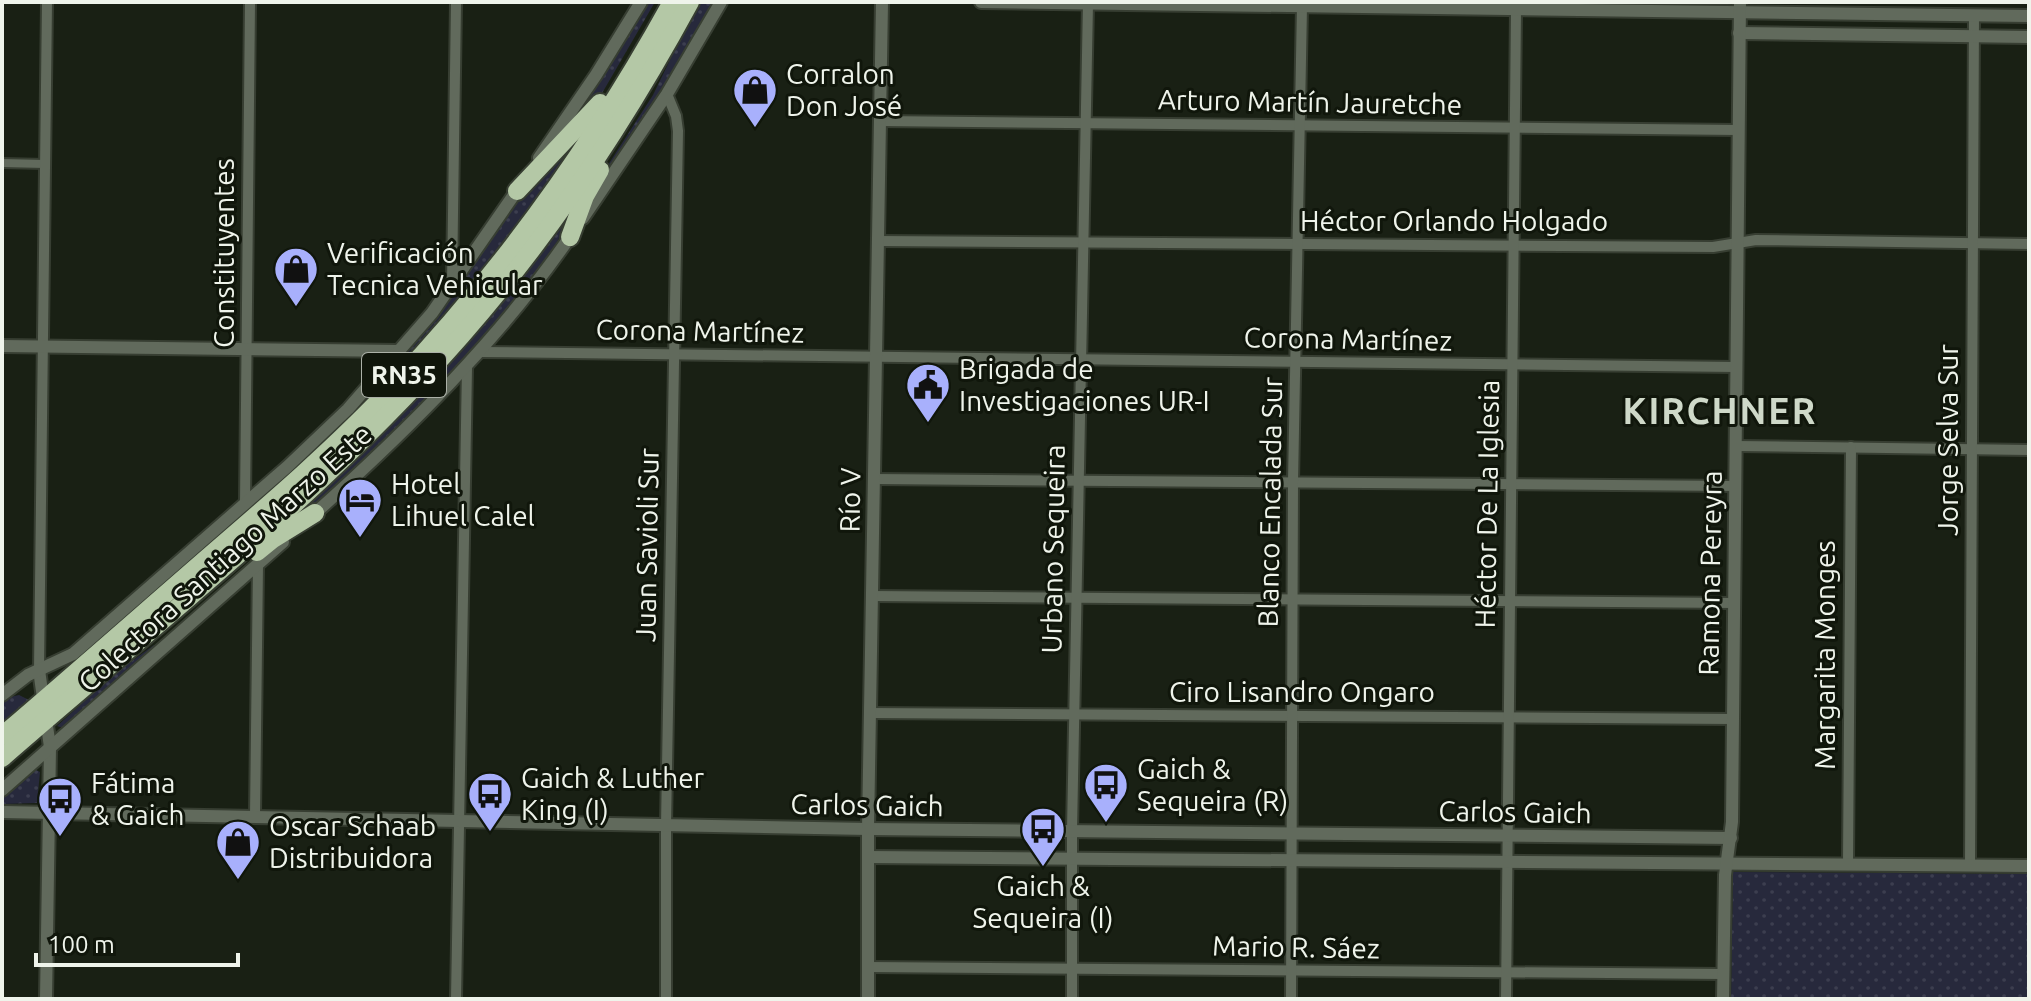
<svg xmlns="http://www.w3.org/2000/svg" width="2031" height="1001" font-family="Ubuntu,sans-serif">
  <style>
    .grass { fill: url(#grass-dots) }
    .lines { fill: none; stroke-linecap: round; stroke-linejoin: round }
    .pedestrian-casing { stroke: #373e32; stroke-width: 12 }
    .minor-casing { stroke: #373e32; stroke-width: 14 }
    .tertiary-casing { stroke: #373e32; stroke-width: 16 }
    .trunk-casing { stroke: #373e32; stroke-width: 22 }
    .pedestrian { stroke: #616a5c; stroke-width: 8 }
    .minor { stroke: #616a5c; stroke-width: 10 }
    .tertiary { stroke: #616a5c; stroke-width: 12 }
    .trunk { stroke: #b4c8a6; stroke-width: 18 }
    .labels { text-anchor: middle; stroke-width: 6; stroke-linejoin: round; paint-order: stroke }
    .shield { fill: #10160b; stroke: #acb1a8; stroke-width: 2 }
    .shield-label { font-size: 26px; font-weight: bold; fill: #eff4eb }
    .poi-label { font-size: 28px; fill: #eff4eb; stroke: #10160b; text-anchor: start }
    .street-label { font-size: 28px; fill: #eff4eb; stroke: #10160b }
    .district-label { font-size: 36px; font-weight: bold; letter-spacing: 2px; fill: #cfd9c9; stroke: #10160b }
  </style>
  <defs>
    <pattern id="grass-dots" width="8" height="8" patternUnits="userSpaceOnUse" patternTransform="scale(2)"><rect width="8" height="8" fill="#27293c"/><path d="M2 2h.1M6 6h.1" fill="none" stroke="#3c3e4f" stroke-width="1.8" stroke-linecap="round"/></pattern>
  </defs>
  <rect width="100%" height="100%" fill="#192014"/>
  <!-- grass -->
  <g class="grass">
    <polygon points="647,2 655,2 601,95 569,126 621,49"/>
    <polygon points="698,2 714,2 662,89 592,195 590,193 653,95"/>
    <polygon points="582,136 532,208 442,323 323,448 52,681 53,678 277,485 361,404 437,318 521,195"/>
    <path d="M579 195C547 285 456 368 389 434 353 468 319 504 278 531L441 372 496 307Z"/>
    <polygon points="154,645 156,647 63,728 57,726 114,674"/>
    <polygon points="19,695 31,701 2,727 2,703 10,697"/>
    <polygon points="34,769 40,772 37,803 2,804 2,799"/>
    <polygon points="1733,872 2029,874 2029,999 1731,999"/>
  </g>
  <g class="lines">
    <!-- pedestrian casing -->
    <g class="pedestrian-casing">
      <polyline id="pedestrian" points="2,163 45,164"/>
    </g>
    <!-- minor casing -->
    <g class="minor-casing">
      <g id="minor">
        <polyline points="880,121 1738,130"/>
        <polyline points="878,241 1713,247 1756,240 2029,244"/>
        <polyline points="452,284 456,2"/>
        <polyline points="480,352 1736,367"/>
        <polyline points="1736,446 2029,450"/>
        <polyline points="874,479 1735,486"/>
        <polyline points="245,503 250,2"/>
        <polyline points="872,596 1734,603"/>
        <polyline points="39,670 47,2"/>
        <polyline points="870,713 1733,719"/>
        <polyline points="255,816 258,564"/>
        <polyline points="1848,863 1851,447"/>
        <polyline points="1970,865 1974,15"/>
        <polyline points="868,967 1723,974"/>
        <polyline points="456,999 467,367"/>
        <polyline points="666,999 666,826 678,131 676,116 667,94"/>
        <polyline points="1072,999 1072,831 1088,3"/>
        <polyline points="1291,999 1293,482 1302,6"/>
        <polyline points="1506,999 1516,9"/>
      </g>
    </g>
    <!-- tertiary casing -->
    <g class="tertiary-casing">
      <g id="tertiary">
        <polyline points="981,2 2029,16"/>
        <polyline points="1739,33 2029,37"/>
        <polyline points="539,158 596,75 641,2"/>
        <polyline points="583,218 667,94 721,2"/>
        <polyline points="2,346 400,351"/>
        <path d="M312 516C408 430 499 340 572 234"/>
        <polyline points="39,670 50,747 46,999"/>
        <polyline points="2,695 28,675 73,654 287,467 348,409 432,313 520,186"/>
        <polyline points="2,790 283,542"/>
        <polyline points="2,812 868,829 1731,838"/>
        <polyline points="868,857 2029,866"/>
        <polyline points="868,999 868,829 882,2"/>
        <polyline points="1723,999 1725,875 1732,822 1740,2"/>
      </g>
    </g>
    <!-- trunk casing -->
    <g class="trunk-casing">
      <g id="trunk">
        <polyline points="517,191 600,103"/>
        <polyline points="570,237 585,196 600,170"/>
        <polyline points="257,552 273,539 315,513"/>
        <path d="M2 736C71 677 139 617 208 557 272 502 337 446 395 384 503 270 596 140 672 2"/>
        <path d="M2 758C158 622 324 492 461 336 550 235 626 120 690 2"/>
      </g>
    </g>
    <!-- pedestrian -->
    <use href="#pedestrian" class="pedestrian"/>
    <!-- minor -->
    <use href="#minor" class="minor"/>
    <!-- tertiary -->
    <use href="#tertiary" class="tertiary"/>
    <!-- trunk -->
    <use href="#trunk" class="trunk"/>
  </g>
  <!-- icons -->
  <defs>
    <g id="shop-pin" transform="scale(2.3)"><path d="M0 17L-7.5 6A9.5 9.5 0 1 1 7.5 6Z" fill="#a8b0fc" stroke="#10160b"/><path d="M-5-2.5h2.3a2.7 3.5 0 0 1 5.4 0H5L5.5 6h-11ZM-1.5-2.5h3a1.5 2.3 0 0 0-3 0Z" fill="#111"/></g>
    <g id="civic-pin" transform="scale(2.3)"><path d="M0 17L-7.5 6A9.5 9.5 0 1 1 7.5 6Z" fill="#a8b0fc" stroke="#10160b"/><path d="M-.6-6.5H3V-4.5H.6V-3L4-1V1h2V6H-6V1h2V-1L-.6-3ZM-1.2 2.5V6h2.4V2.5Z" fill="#111"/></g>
    <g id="hotel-pin" transform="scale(2.3)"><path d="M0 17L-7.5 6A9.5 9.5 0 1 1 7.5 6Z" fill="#a8b0fc" stroke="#10160b"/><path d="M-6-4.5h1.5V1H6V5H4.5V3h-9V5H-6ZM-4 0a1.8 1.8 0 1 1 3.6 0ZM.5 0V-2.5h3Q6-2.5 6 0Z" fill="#111"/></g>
    <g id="bus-pin" transform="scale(2.3)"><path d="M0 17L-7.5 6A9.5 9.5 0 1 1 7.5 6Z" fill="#a8b0fc" stroke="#10160b"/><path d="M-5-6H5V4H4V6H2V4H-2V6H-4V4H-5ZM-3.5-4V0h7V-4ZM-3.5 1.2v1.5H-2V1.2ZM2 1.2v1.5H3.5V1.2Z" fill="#111"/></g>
  </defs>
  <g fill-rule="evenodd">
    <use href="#shop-pin" x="755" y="90"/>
    <use href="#shop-pin" x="296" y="269"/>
    <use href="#civic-pin" x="928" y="385"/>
    <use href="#hotel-pin" x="360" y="500"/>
    <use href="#bus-pin" x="1106" y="785"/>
    <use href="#bus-pin" x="490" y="794"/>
    <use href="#bus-pin" x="60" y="799"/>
    <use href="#bus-pin" x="1043" y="829"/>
    <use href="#shop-pin" x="238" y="842"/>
  </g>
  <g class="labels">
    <!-- shield labels -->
    <rect class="shield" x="362" y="353" width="84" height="44" rx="6"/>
    <g class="shield-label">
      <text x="404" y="384">RN35</text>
    </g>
    <!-- poi labels -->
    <g class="poi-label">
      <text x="786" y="84">Corralon<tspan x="786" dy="32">Don José</tspan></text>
      <text x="327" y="263">Verificación<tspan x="327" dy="32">Tecnica Vehicular</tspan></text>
      <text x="959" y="379">Brigada de<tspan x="959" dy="32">Investigaciones UR-I</tspan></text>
      <text x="391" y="494">Hotel<tspan x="391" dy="32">Lihuel Calel</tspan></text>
      <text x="1137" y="779">Gaich &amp;<tspan x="1137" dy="32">Sequeira (R)</tspan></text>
      <text x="521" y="788">Gaich &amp; Luther<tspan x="521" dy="32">King (I)</tspan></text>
      <text x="91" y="793">Fátima<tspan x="91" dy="32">&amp; Gaich</tspan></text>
      <text x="269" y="836">Oscar Schaab<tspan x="269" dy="32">Distribuidora</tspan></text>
      <text x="1043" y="896" text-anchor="middle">Gaich &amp;<tspan x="1043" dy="32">Sequeira (I)</tspan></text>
    </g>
    <!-- street labels -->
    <g class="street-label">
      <text transform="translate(1310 102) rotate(1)" y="10">Arturo Martín Jauretche</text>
      <text x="1454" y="231">Héctor Orlando Holgado</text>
      <text transform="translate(224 253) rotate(-90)" y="10">Constituyentes</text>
      <text transform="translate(700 331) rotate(1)" y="10">Corona Martínez</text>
      <text transform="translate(1348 339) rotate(1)" y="10">Corona Martínez</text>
      <text transform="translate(1948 440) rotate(-90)" y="10">Jorge Selva Sur</text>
      <text transform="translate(850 500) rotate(-89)" y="10">Río V</text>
      <text transform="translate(1270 502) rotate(-89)" y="10">Blanco Encalada Sur</text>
      <text transform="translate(1487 504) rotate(-89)" y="10">Héctor De La Iglesia</text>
      <text transform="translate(647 545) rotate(-89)" y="10">Juan Savioli Sur</text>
      <text transform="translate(1053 549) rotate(-89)" y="10">Urbano Sequeira</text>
      <text transform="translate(225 558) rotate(-42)" y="10">Colectora Santiago Marzo Este</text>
      <text transform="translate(1710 573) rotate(-89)" y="10">Ramona Pereyra</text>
      <text transform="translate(1825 655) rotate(-90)" y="10">Margarita Monges</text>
      <text x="1302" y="702">Ciro Lisandro Ongaro</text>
      <text transform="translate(867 805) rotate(1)" y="10">Carlos Gaich</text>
      <text transform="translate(1515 812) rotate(1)" y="10">Carlos Gaich</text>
      <text transform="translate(1296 947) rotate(1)" y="10">Mario R. Sáez</text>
    </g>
    <!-- district labels -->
    <g class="district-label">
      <text x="1720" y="424">KIRCHNER</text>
    </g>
  </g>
  <!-- border -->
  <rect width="2031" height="1001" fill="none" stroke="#eff4eb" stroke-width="8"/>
  <!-- scale -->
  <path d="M36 953v12h202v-12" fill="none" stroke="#eff4eb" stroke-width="4"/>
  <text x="48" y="953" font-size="24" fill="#eff4eb" stroke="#10160b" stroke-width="6" paint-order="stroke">100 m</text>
</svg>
